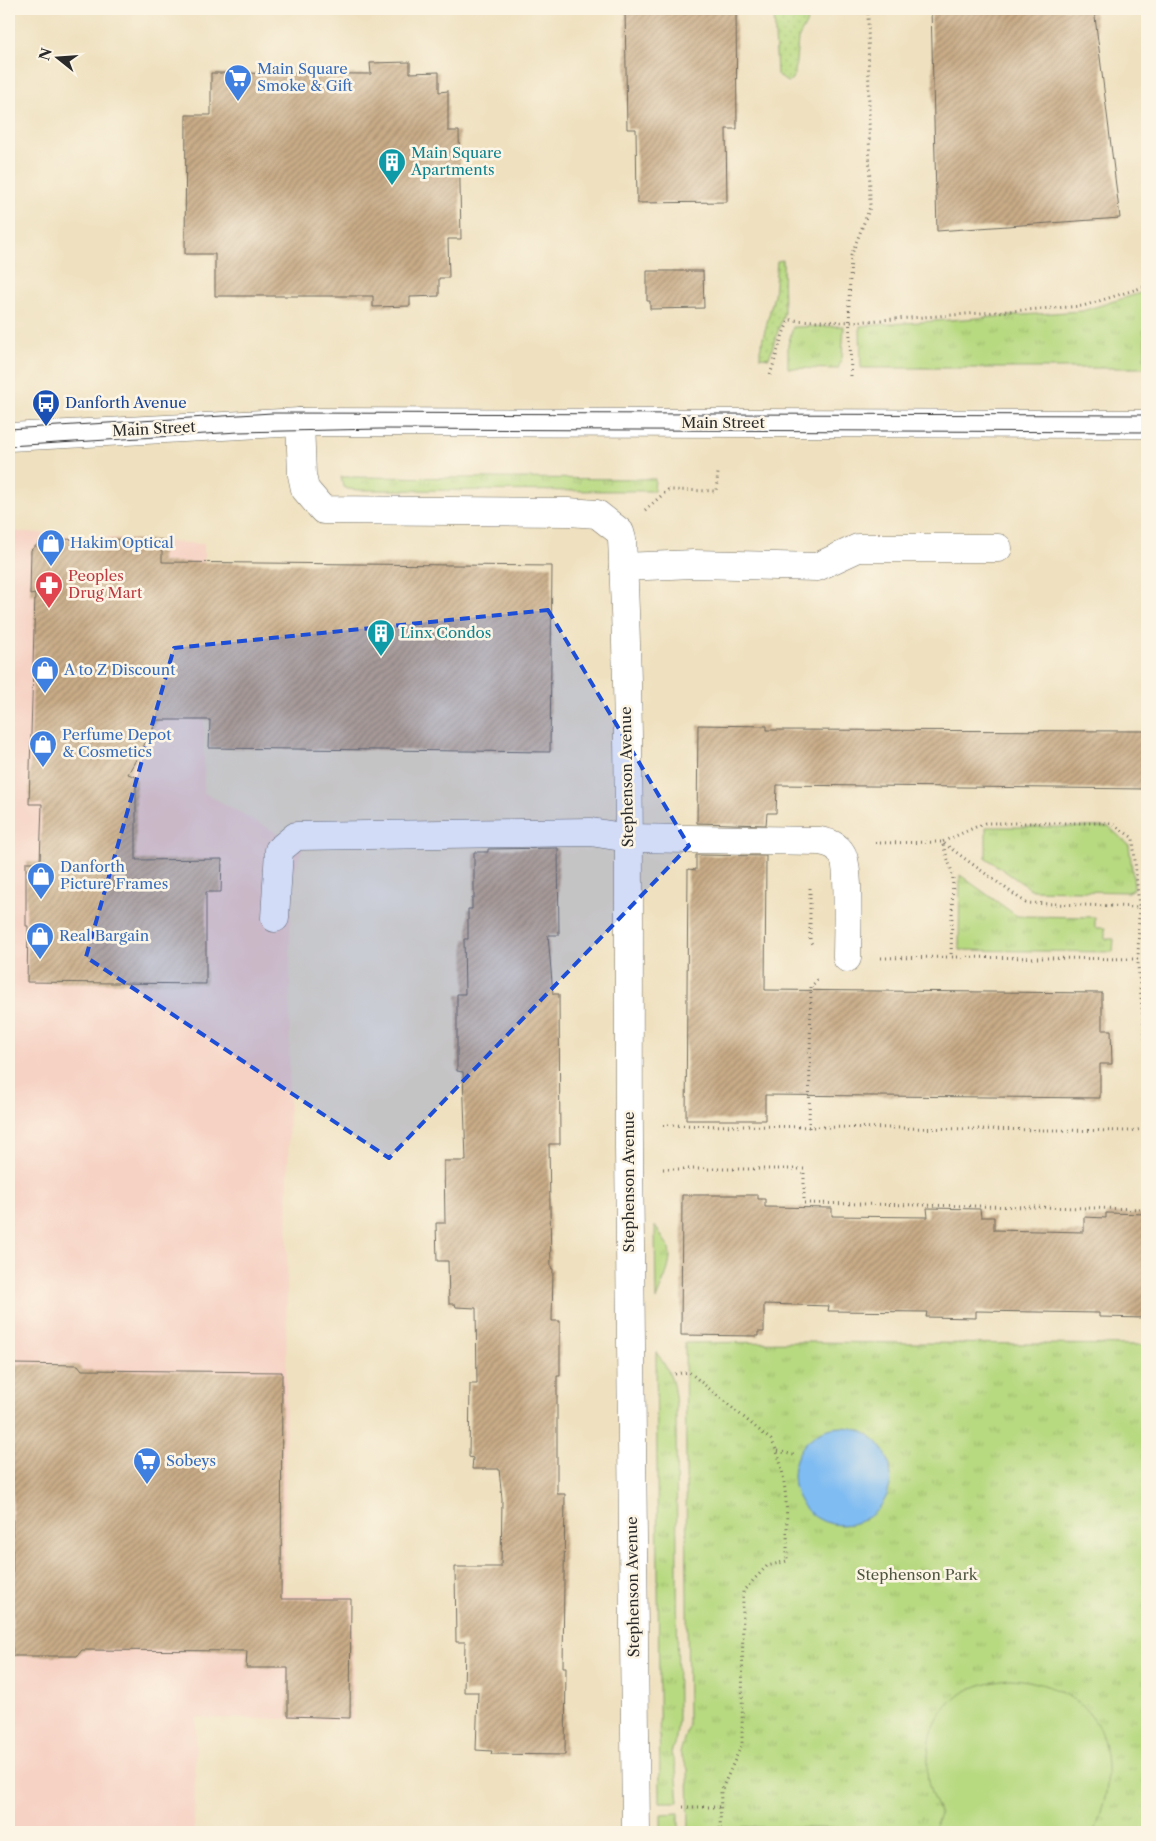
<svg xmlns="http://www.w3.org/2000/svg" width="1156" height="1841" font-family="'Libre Caslon Text',serif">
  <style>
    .built { fill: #f6d2c4 }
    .grass { fill: url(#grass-tufts); stroke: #718256 }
    .garden { fill: url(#garden-dots); stroke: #718256 }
    .pitch { fill: #b7d980; stroke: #718256 }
    .water { fill: #7fbcf2; stroke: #55748e }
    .building { fill: url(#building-hatch) }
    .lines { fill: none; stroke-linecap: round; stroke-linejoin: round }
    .minor-casing { stroke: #706b5f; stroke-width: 29 }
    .path { stroke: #706b5f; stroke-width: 3; stroke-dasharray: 1 4; stroke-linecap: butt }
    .minor { stroke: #fff; stroke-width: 28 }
    .tram { stroke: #2b2b2b; stroke-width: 1 }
    .marked { fill: #1d4ed8; fill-opacity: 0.2; stroke: #1d4ed8; stroke-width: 4; stroke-dasharray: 10 6; stroke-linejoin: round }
    .labels { text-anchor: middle; stroke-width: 5; stroke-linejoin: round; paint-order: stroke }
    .shop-label { font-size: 15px; fill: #366cbe; stroke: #fcf5e5; text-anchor: start }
    .culture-label { font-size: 15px; fill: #0d838f; stroke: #fcf5e5; text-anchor: start }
    .transit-label { font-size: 15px; fill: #164399; stroke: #fcf5e5; text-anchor: start }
    .street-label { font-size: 15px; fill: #2b2b2b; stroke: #fcf5e5 }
    .health-label { font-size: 15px; fill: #be3a42; stroke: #fcf5e5; text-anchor: start }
    .park-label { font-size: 15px; fill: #4e5640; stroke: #fcf5e5 }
  </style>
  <defs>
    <pattern id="grass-tufts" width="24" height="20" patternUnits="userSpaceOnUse" patternTransform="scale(1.25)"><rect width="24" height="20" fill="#b7d980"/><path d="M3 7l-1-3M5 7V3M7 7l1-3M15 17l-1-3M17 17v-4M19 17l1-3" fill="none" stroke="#9eba6f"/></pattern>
    <pattern id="garden-dots" width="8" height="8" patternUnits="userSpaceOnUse" patternTransform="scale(1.25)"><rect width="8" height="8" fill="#b7d980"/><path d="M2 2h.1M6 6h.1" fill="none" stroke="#9eba6f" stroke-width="1.8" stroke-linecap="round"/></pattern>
    <pattern id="building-hatch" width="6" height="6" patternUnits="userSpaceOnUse" patternTransform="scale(1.25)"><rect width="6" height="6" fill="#c9ac87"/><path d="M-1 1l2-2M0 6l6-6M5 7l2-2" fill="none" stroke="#a38c6f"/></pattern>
  </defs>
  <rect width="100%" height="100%" fill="#fcf5e5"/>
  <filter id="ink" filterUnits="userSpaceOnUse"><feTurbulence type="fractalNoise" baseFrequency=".02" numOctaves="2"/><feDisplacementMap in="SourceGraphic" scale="10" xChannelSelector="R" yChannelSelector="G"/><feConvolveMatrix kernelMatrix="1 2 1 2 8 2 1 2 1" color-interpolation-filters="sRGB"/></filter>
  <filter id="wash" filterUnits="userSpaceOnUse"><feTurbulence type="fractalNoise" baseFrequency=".0096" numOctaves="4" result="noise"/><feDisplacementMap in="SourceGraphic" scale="20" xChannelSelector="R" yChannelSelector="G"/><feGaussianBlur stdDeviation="1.12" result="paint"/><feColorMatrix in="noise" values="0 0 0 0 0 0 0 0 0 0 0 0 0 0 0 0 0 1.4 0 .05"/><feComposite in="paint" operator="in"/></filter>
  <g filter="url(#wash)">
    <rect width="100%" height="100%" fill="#efe1c0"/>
    <!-- built -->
    <polygon class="built" points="9,531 204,544 204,793 303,847 291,879 284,1595 353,1595 353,1720 196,1718 194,1832 9,1832"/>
    <!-- grass -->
    <g class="grass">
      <polygon points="1147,291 1145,301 1145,368 861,368 860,326 1082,311"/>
      <polygon points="844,326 842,357 838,369 788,368 788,345 793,327"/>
      <polygon points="341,477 655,479 654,491 360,490 348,489 343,487"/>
      <polygon points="986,827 1109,827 1129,845 1134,885 1133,889 1128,892 1033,890 1029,888 986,858"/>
      <polygon points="960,875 1017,916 1095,917 1095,928 1105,928 1105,939 1114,939 1113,952 959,950"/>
      <path d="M655 1226C659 1233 664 1239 668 1246 675 1262 661 1285 656 1300Z"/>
      <polygon points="805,1342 1147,1345 1147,1832 689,1832 688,1769 680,1753 688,1725 685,1343"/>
      <path d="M656 1352C671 1373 674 1381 676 1407L678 1720 676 1738 671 1753 676 1768 679 1802H660Z"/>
      <polygon points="679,1813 679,1832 661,1832 661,1814"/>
    </g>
    <!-- garden -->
    <g class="garden">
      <polygon points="775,9 814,9 798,39 795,73 791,80 787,82 777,75 774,14"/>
      <polygon points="783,260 784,313 769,358 760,357 760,350 774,295 777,261"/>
    </g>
    <!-- pitch -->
    <g class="pitch">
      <path d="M1009 1679C1044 1680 1082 1696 1099 1728 1106 1741 1108 1769 1107 1784 1106 1799 1100 1814 1096 1829L1093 1832H932L940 1815C937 1805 931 1796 929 1786 926 1776 928 1765 928 1755 931 1706 963 1684 1009 1679Z"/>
      <polygon points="743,1827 869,1829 869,1832 743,1832"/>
    </g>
    <!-- water -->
    <circle class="water" cx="842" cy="1476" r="49"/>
    <g id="blocks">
      <!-- building -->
      <g class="building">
        <polygon points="625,9 736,9 737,129 726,129 727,202 637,203 636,129 627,129"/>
        <polygon points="931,9 1094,9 1120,218 937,231"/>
        <polygon points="410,62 410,73 439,72 439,92 448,91 448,131 459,131 461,239 448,239 449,278 439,278 439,296 410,297 410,306 373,307 373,296 215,296 215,254 185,254 186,115 211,115 211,73 371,74 370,63"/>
        <polygon points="647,271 703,271 704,308 650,309 650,301 647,301"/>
        <polygon points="44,539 162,540 162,562 552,566 550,752 209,748 210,720 158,720 128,774 136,777 136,860 222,859 221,892 206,892 206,984 27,982 28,926 26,926 26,862 40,862 42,804 29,804 35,594 30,595 31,550"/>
        <polygon points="698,725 767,726 767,730 1147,731 1147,789 777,785 776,813 767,813 766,825 697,823"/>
        <polygon points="558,848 559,935 548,935 553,994 559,994 560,1144 549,1144 551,1268 553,1269 552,1321 560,1321 560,1376 557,1376 557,1494 565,1494 563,1667 566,1667 565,1755 491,1754 492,1751 476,1750 478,1692 464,1692 465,1642 456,1642 455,1567 501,1567 502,1499 499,1469 472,1469 473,1458 469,1457 470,1384 477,1384 476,1308 456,1307 455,1304 449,1304 448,1261 437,1261 436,1223 445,1223 444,1161 466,1161 463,1072 457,1071 457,994 465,994 464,939 468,939 468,909 472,909 472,898 474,898 474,852 488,852 488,849"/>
        <polygon points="696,855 766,856 765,990 1102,993 1102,1030 1111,1030 1112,1064 1100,1064 1100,1098 765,1095 765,1120 686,1120 688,869 696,870"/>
        <polygon points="682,1195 758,1195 758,1199 765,1199 765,1207 832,1208 832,1216 928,1217 927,1208 980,1209 981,1217 994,1217 994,1230 1084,1232 1084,1217 1106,1218 1106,1213 1147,1214 1147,1318 1099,1317 1099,1313 976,1311 976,1318 926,1317 927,1312 828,1311 829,1306 764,1304 764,1332 758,1332 758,1336 681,1335"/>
        <polygon points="13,1364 78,1365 82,1370 282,1372 281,1599 351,1599 350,1718 288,1716 288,1668 246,1668 247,1651 82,1650 77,1656 12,1656"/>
      </g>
    </g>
  </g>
  <g filter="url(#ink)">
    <use href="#blocks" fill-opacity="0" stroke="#706b5f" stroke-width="1"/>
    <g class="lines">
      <!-- minor casing -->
      <g class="minor-casing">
        <g id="minor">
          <path d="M300 422 302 475 305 489 323 510 568 512 597 514 620 532 622 539C632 740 628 942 629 1143 630 1373 633 1603 636 1832"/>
          <polyline points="9,437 300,422 1147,424"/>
          <polyline points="623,567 694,564 817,567 858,548 998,548"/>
          <path d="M275 918 279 850 296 836 591 832 628 838 820 841C830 843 837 845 842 854 850 865 847 940 847 958"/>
        </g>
      </g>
      <!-- path -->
      <g class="path">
        <polyline points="770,375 783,334 789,320 851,322 1083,306 1147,286"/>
        <polyline points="851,376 849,301 851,256 870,207 868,9"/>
        <polyline points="645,510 668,490 716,491 718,473"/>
        <polyline points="875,843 942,842 1026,903 1139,907 1138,966 1147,1057"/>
        <polyline points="810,888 810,941 812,944"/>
        <polyline points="881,958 951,957"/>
        <polyline points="1138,959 951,957 953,875 942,842 985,823 1111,823 1133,838 1139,907"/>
        <polyline points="663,1125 1129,1131 1144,1129 1147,1126"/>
        <polyline points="809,1128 811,987 819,978"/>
        <polyline points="663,1169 804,1169 804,1203 1147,1209"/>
        <path d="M675 1374 689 1372 771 1440C789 1468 787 1528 787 1561L767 1566 743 1591 742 1744 721 1791 720 1832"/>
        <polyline points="778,1451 797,1456"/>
        <polyline points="683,1807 720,1807"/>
      </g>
      <!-- minor -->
      <use href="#minor" class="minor"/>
      <!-- tram -->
      <g class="tram">
        <polyline points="9,429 272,413 1147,415"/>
        <polyline points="9,446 238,432 380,429 1147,432"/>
      </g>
    </g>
  </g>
  <!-- marked area -->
  <path class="marked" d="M548 610 689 846 389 1158 86 957 174 648Z"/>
  <!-- icons -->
  <defs>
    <g id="supermarket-pin" transform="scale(1.4375)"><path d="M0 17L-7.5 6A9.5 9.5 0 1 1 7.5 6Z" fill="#3f7fe0" stroke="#fcf5e5"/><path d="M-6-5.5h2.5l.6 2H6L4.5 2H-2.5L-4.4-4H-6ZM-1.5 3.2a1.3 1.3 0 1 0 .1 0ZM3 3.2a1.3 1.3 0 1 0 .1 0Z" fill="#fff"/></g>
    <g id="building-pin" transform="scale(1.4375)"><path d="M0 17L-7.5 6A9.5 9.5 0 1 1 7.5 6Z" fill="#0f9aa8" stroke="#fcf5e5"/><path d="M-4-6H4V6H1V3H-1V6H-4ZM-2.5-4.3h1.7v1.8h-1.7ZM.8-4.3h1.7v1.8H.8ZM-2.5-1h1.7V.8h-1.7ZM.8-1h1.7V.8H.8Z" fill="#fff"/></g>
    <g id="bus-pin" transform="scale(1.4375)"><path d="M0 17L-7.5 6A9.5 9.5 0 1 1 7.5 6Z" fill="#1a4fb4" stroke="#fcf5e5"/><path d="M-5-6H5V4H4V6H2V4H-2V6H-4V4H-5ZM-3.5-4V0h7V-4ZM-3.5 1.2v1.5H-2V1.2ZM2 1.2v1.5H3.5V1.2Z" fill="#fff"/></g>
    <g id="shop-pin" transform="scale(1.4375)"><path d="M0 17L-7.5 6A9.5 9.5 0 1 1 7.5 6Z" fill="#3f7fe0" stroke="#fcf5e5"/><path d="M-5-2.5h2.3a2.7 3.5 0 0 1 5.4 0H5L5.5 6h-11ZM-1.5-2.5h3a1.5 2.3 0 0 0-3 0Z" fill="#fff"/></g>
    <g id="pharmacy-pin" transform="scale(1.4375)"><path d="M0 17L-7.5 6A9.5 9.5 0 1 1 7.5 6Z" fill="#e0444e" stroke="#fcf5e5"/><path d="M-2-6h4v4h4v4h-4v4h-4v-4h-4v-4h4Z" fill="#fff"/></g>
  </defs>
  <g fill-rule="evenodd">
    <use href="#supermarket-pin" x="238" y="78"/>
    <use href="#building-pin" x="392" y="162"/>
    <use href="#bus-pin" x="46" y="403"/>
    <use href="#shop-pin" x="51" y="543"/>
    <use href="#pharmacy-pin" x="49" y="585"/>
    <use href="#building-pin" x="381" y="633"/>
    <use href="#shop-pin" x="45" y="670"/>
    <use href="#shop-pin" x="43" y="744"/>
    <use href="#shop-pin" x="41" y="876"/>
    <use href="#shop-pin" x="40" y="936"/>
    <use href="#supermarket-pin" x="147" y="1461"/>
  </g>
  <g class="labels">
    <!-- shop labels -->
    <g class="shop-label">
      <text x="257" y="74">Main Square<tspan x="257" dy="17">Smoke &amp; Gift</tspan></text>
      <text x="70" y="548">Hakim Optical</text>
      <text x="64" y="675">A to Z Discount</text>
      <text x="62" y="740">Perfume Depot<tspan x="62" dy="17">&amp; Cosmetics</tspan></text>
      <text x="60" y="872">Danforth<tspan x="60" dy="17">Picture Frames</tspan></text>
      <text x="59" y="941">Real Bargain</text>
      <text x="166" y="1466">Sobeys</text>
    </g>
    <!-- culture labels -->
    <g class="culture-label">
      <text x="411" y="158">Main Square<tspan x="411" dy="17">Apartments</tspan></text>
      <text x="400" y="638">Linx Condos</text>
    </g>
    <!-- transit labels -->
    <g class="transit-label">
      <text x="65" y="408">Danforth Avenue</text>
    </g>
    <!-- street labels -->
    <g class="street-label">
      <text x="723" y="428">Main Street</text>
      <text transform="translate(154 429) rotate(-3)" y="5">Main Street</text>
      <text transform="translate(627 777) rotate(-91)" y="5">Stephenson Avenue</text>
      <text transform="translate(629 1182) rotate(-90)" y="5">Stephenson Avenue</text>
      <text transform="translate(633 1587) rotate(-91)" y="5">Stephenson Avenue</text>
    </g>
    <!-- health labels -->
    <g class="health-label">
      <text x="68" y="581">Peoples<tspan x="68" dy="17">Drug Mart</tspan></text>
    </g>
    <!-- park labels -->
    <g class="park-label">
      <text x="917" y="1580">Stephenson Park</text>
    </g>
  </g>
  <!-- margin -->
  <rect width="1156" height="1841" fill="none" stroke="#fcf5e5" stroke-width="30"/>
  <!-- north arrow -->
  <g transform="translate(58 58) rotate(287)" stroke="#fcf5e5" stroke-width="4" paint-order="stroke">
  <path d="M0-4L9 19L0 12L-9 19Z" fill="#2b2b2b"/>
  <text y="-8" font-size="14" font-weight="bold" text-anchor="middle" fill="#2b2b2b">N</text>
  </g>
</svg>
